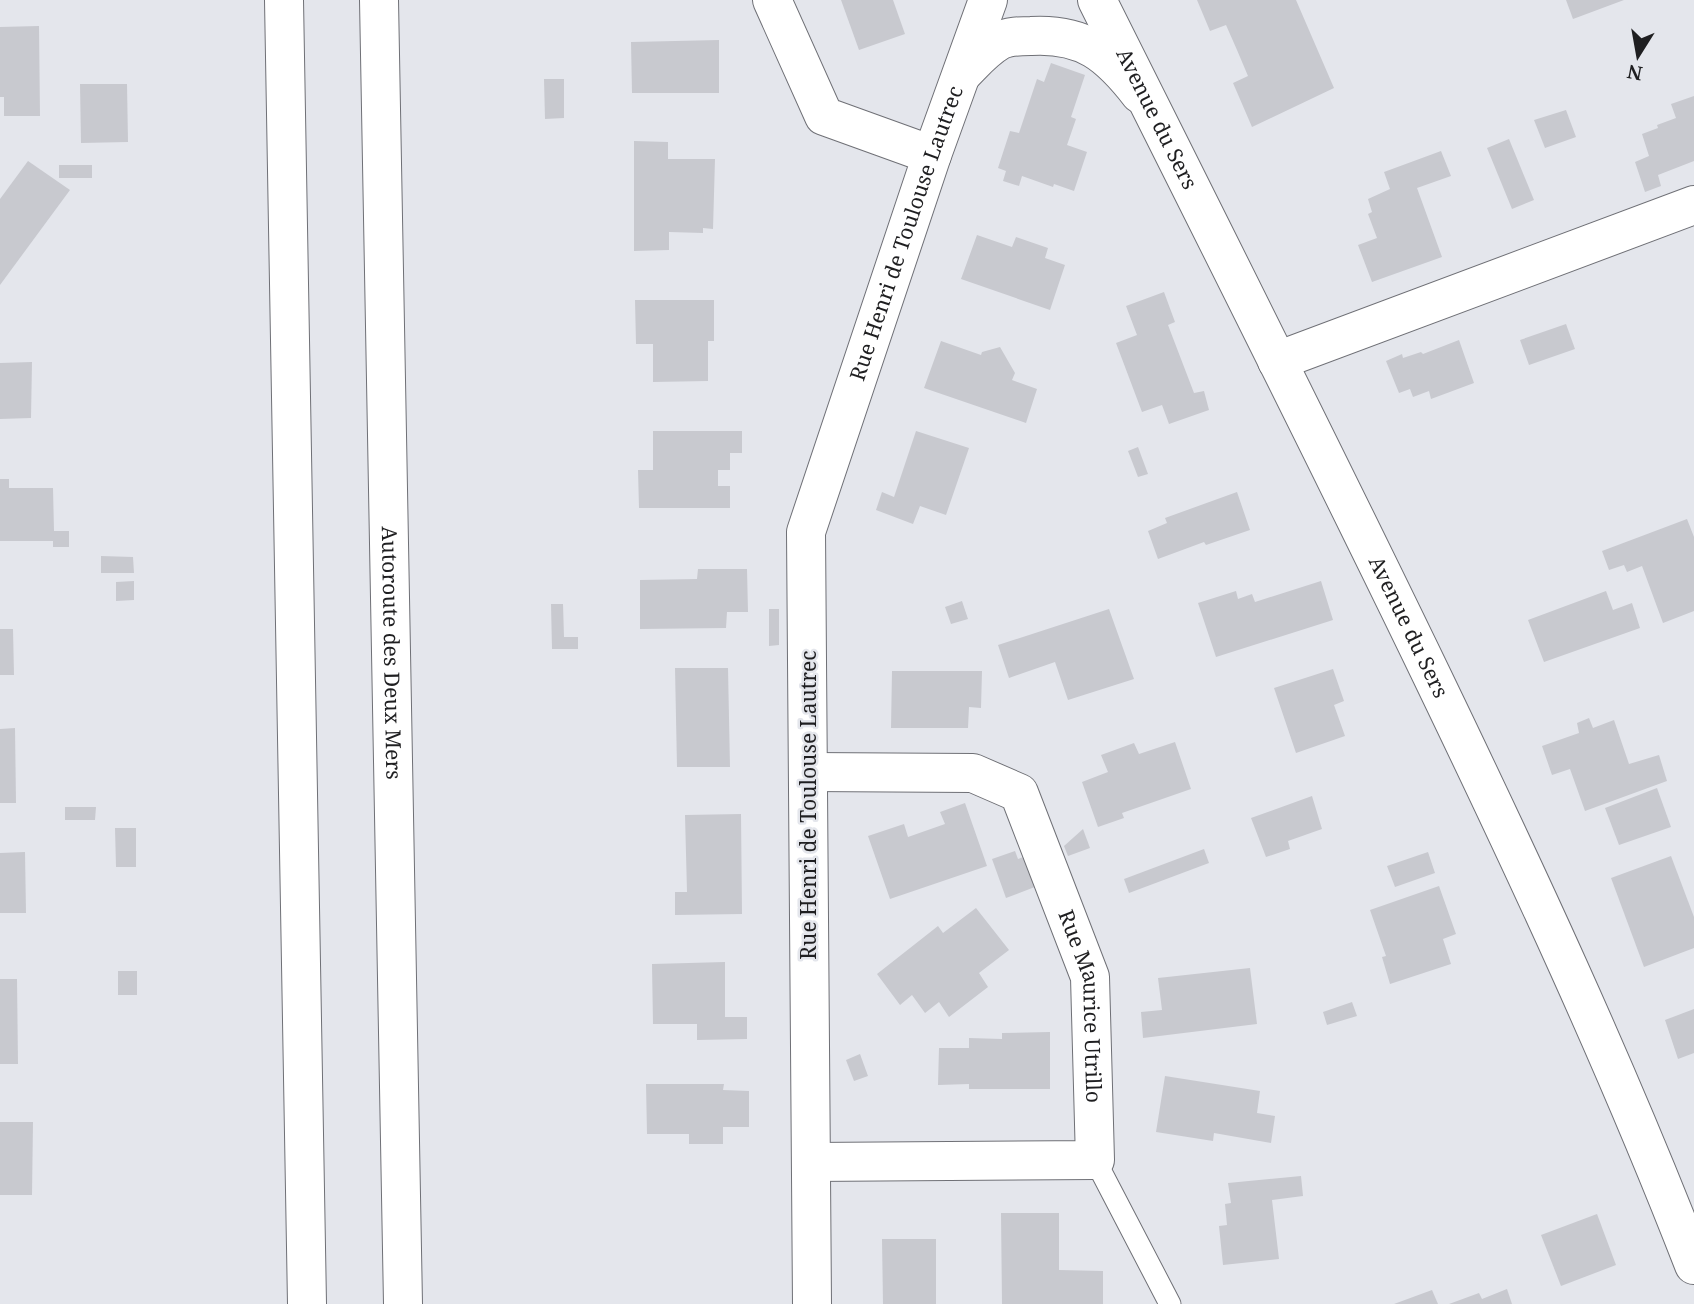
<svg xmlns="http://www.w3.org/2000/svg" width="1694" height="1304" font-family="'Noto Serif',serif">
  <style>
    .building { fill: #c8c9cf }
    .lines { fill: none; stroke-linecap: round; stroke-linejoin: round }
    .service-casing { stroke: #6f7076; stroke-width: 23 }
    .minor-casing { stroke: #6f7076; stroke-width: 40 }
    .tertiary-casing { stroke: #6f7076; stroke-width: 40 }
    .motorway-casing { stroke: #6f7076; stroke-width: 40 }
    .service { stroke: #fff; stroke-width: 21 }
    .minor { stroke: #fff; stroke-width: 38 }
    .tertiary { stroke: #fff; stroke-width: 38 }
    .motorway { stroke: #fff; stroke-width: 38 }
    .labels { text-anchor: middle; stroke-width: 5; stroke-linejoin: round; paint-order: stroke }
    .street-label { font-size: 21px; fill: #1f1f21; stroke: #e4e6ec }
  </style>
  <rect width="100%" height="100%" fill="#e4e6ec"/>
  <!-- building -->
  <g class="building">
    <polygon points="841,0 893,0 905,34 859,50"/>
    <polygon points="1197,0 1296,0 1334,88 1252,127 1233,83 1248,76 1237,50 1226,25 1210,31"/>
    <polygon points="1566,0 1624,0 1573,19"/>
    <polygon points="39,26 40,116 4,116 4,97 0,97 0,27"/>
    <polygon points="719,40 719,93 632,93 631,42"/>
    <polygon points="1051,63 1085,75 1071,117 1076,119 1067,145 1087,152 1074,191 1054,184 1053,187 1022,176 1019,186 1003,181 1006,171 998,168 1010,131 1019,133 1037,79 1044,82"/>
    <polygon points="544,79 564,79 564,118 545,119"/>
    <polygon points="80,84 127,84 128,142 81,143"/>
    <polygon points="1694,96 1694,161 1658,175 1661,186 1645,192 1635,162 1649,156 1642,134 1658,128 1657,125 1676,118 1671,104"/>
    <polygon points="1566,110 1576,137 1545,148 1534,120"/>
    <polygon points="1509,139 1534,200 1512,209 1487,148"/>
    <polygon points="634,141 668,142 668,159 715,159 713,229 703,228 703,233 669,232 669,250 634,251"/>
    <polygon points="1441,151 1451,176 1417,188 1442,257 1372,282 1358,245 1377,238 1368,214 1372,212 1368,199 1390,189 1384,172"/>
    <polygon points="28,161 70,190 0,285 0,199"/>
    <rect x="59" y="165" width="33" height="13"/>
    <polygon points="977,235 1012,247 1016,237 1048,248 1045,258 1065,265 1050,310 961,279"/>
    <polygon points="1164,292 1175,322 1168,325 1194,393 1204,391 1209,410 1169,424 1162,405 1142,412 1116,343 1137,335 1126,306"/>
    <polygon points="635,300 714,300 714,341 708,341 708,381 653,382 653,344 636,344"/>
    <polygon points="1566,324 1575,349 1529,365 1520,340"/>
    <polygon points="1459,340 1474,383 1431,399 1429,391 1413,397 1410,389 1399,393 1386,361 1402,354 1403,358 1421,352 1423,354"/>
    <polygon points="941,341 981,355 982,352 1000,347 1015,373 1012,380 1037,389 1026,423 924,388"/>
    <polygon points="32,362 31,418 0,419 0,363"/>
    <polygon points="653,431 742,431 742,453 730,453 730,470 718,470 718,486 730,486 730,508 639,508 638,470 653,470"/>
    <polygon points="916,431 969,448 946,515 920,506 913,524 876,510 882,492 894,497"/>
    <polygon points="1138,447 1148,474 1138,477 1128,451"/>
    <polygon points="0,479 9,479 9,488 53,488 54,531 69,531 69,547 53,547 53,541 0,541"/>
    <polygon points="1237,492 1250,530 1206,545 1204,542 1158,559 1148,531 1167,523 1165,518"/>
    <polygon points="1687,519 1694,537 1694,611 1663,623 1642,566 1627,572 1624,565 1609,570 1602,551"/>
    <polygon points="101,556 133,557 134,573 101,573"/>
    <polygon points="698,569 747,569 748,612 727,612 726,628 640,629 640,580 697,579"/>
    <polygon points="134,581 134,600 116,601 116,582"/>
    <polygon points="1321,581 1333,620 1216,657 1198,603 1236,591 1238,599 1252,594 1255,602"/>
    <polygon points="1606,591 1613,610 1632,603 1640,628 1544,662 1528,620"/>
    <polygon points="962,601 968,619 951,624 945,607"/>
    <polygon points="551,604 563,604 564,637 578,637 578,649 552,649"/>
    <polygon points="769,609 779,609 779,645 769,646"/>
    <polygon points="1109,609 1134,679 1068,700 1055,662 1009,678 998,645"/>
    <polygon points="0,629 13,629 14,675 0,675"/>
    <polygon points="675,668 728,668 730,767 677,767"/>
    <polygon points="1333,669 1344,701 1334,705 1345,736 1296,753 1274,688"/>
    <polygon points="892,671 982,671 981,708 969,707 968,728 891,728"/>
    <polygon points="1589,718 1593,728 1614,720 1629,764 1659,755 1667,781 1585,811 1570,769 1552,775 1542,746 1579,733 1577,723"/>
    <polygon points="15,728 16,803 0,803 0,729"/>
    <polygon points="1175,742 1191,789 1122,813 1124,818 1098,827 1082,782 1108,772 1101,755 1134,743 1139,754"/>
    <polygon points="1657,788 1671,827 1619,845 1605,808"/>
    <polygon points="1312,796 1322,829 1288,841 1290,849 1266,857 1251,818"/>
    <polygon points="965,803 987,866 890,899 868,836 904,824 908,837 945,824 940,812"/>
    <polygon points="65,807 96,807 95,820 65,820"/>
    <polygon points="741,814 742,914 675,915 675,892 687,892 685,815"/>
    <polygon points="115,828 136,828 136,867 116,867"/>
    <polygon points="1083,829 1090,848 1068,856 1064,846"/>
    <polygon points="1204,849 1209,863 1129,893 1124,879"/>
    <polygon points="1015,851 1018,859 1029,855 1040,885 1006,898 992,859"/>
    <polygon points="25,852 26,913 0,913 0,853"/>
    <polygon points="1428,852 1435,873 1395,887 1387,866"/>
    <polygon points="1671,856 1694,917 1694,948 1644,967 1611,878"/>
    <polygon points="1439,886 1456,934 1443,939 1451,964 1390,984 1382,957 1386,956 1370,910"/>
    <polygon points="976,908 1009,950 979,973 988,987 949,1017 939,1002 925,1013 912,995 900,1005 877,974 938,926 943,933"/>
    <polygon points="725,962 725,1017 747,1017 747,1039 697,1040 697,1024 653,1024 652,964"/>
    <polygon points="1250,968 1257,1024 1143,1038 1141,1012 1162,1010 1158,978"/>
    <rect x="118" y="971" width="19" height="24"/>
    <polygon points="0,979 17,979 18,1064 0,1064"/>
    <polygon points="1352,1002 1357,1016 1327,1025 1323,1012"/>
    <polygon points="1694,1009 1694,1053 1678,1059 1665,1020"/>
    <polygon points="1050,1032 1050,1089 969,1089 969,1084 938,1085 939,1048 969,1048 969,1038 1002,1039 1002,1033"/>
    <polygon points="860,1054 868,1076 854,1081 846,1060"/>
    <polygon points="1165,1076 1260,1091 1257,1113 1275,1116 1271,1143 1214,1133 1213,1141 1156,1132"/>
    <polygon points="646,1084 724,1084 723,1090 749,1091 749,1127 723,1127 723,1144 689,1144 689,1134 647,1134"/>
    <polygon points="0,1122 33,1122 32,1195 0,1195"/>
    <polygon points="1301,1176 1303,1196 1272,1200 1279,1259 1223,1265 1219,1226 1227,1225 1225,1204 1231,1203 1228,1183"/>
    <polygon points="1001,1213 1059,1213 1059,1270 1103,1271 1103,1304 1002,1304"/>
    <polygon points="1597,1214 1616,1265 1561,1286 1541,1235"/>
    <polygon points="882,1239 936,1239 936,1304 883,1304"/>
    <polygon points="1507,1289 1512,1304 1449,1304 1479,1293 1482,1299"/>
    <polygon points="1432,1290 1438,1304 1394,1304"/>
  </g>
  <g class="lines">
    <!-- service casing -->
    <g class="service-casing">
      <polyline id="service" points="1095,1160 1170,1304"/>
    </g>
    <!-- minor casing -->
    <g class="minor-casing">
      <g id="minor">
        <polyline points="772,0 824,116 932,155"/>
        <path d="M963 73C974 62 985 49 999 41 1008 36 1021 36 1031 36 1084 33 1109 54 1140 94"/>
        <polyline points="1277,361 1694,205"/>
        <path id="s1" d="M810 772 973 773 1019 793 1090 977 1095 1160 811 1162"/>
        <path id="s2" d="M812 1304 806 532 932 155 988 0"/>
      </g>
    </g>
    <!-- tertiary casing -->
    <g class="tertiary-casing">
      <g id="tertiary">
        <path id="s3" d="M1097 0C1209 224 1322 448 1431 674 1525 869 1616 1064 1694 1265"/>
      </g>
    </g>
    <!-- motorway casing -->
    <g class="motorway-casing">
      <g id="motorway">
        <polyline points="284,0 307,1304"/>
        <path id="s4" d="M379 0 403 1304"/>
      </g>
    </g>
    <!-- service -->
    <use href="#service" class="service"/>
    <!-- minor -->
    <use href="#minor" class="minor"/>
    <!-- tertiary -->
    <use href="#tertiary" class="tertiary"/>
    <!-- motorway -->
    <use href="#motorway" class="motorway"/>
  </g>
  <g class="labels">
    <!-- street labels -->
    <g class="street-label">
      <text dy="7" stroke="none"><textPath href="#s3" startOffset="133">Avenue du Sers</textPath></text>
      <text dy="7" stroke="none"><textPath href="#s2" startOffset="1087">Rue Henri de Toulouse Lautrec</textPath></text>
      <text dy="7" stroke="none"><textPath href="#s3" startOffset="700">Avenue du Sers</textPath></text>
      <text dy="7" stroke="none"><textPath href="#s4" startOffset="653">Autoroute des Deux Mers</textPath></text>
      <text transform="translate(809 805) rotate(-90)" y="7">Rue Henri de Toulouse Lautrec</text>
      <text dy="7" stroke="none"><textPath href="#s1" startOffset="438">Rue Maurice Utrillo</textPath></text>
    </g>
  </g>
  <!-- north arrow -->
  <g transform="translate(1638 56) rotate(191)" stroke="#e4e6ec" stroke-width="5" paint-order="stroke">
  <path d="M0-5L12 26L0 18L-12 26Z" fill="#1f1f21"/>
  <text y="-10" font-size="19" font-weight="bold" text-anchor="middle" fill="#1f1f21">N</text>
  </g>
</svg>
